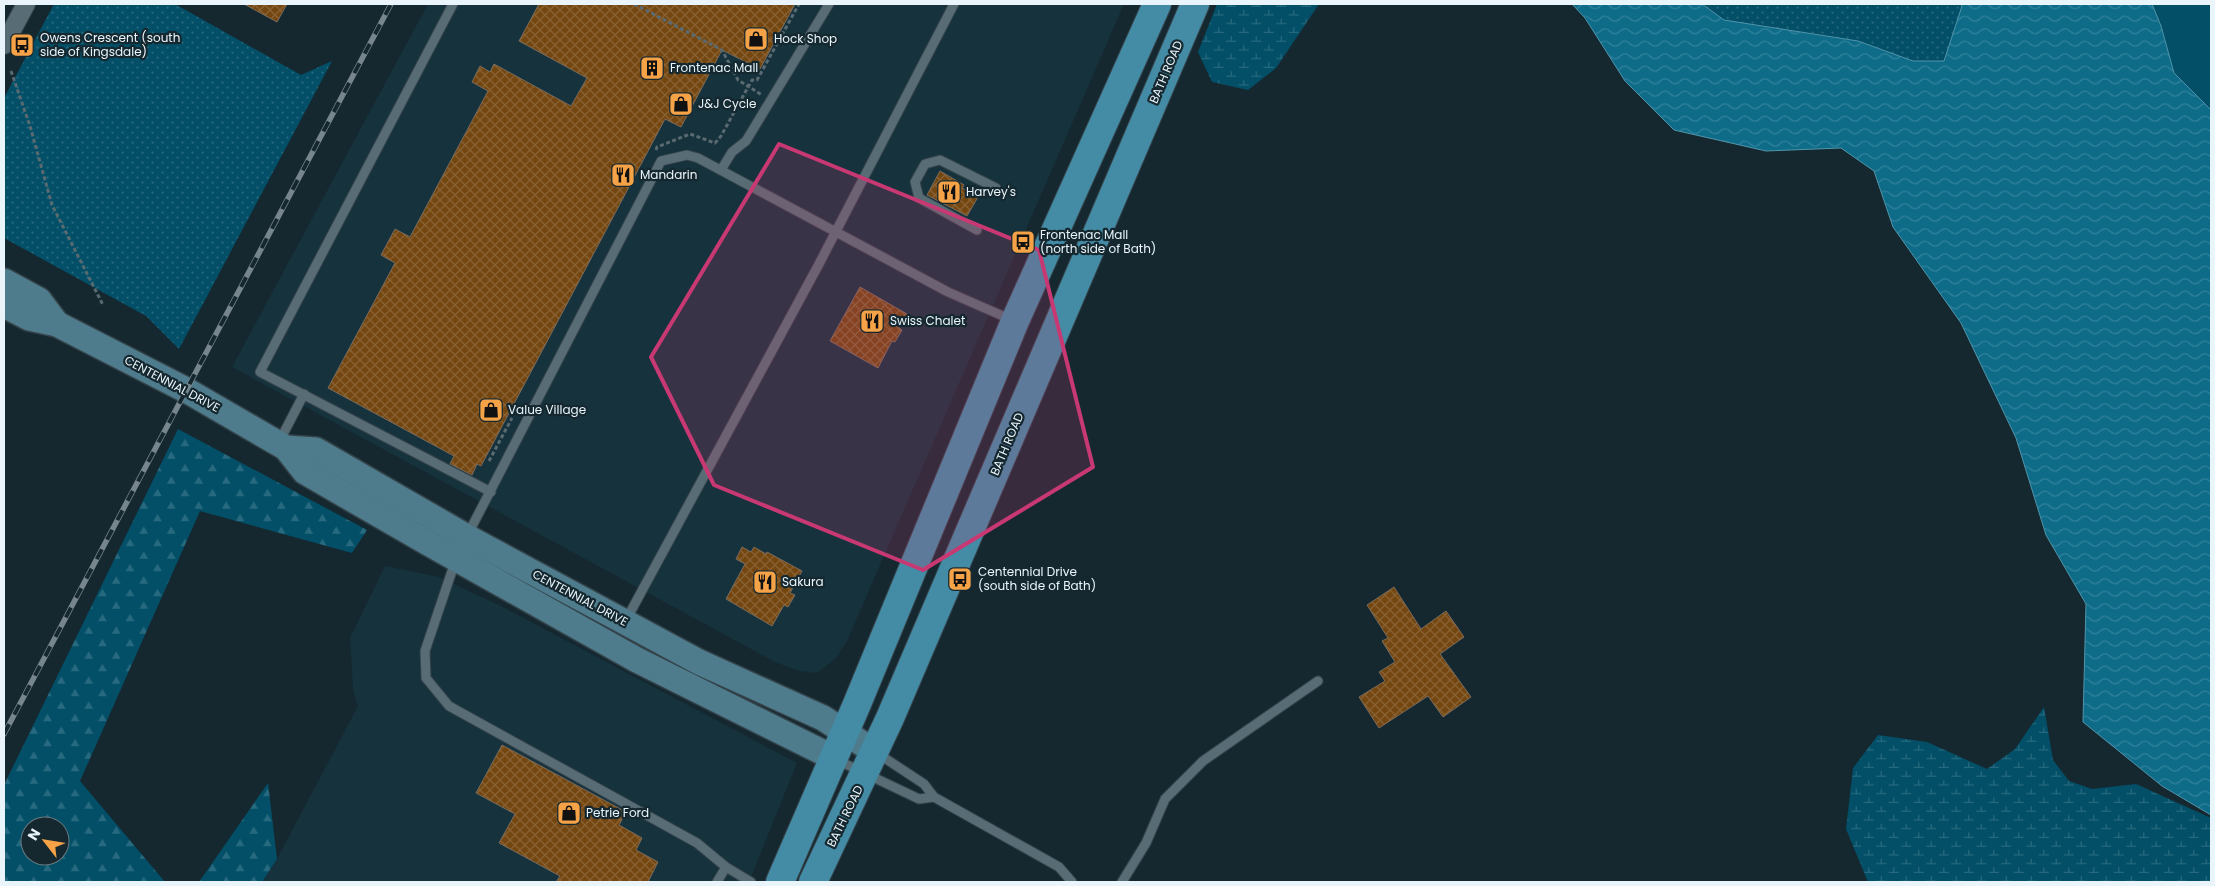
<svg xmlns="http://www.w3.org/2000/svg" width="2215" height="886" font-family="Poppins,sans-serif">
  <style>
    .built { fill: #16323d }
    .grass { fill: url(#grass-dots) }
    .forest { fill: url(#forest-firs); fill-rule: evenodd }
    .wetland { fill: url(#wetland-marsh) }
    .green { fill: #024f67 }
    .water { fill: url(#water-waves); stroke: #5095ab }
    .building { fill: url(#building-cross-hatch); stroke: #7a6b5c }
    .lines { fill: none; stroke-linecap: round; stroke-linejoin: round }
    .service-casing { stroke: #34434a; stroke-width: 11 }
    .minor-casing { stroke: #34434a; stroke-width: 20 }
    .secondary-casing { stroke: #34434a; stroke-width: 28 }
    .primary-casing { stroke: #34434a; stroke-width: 30 }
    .path { stroke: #596a71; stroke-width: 3; stroke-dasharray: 4 2.5; stroke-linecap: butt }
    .service { stroke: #576c75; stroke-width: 9 }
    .minor { stroke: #576c75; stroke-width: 18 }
    .secondary { stroke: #4e7c8d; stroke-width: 25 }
    .primary { stroke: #448ba5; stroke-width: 28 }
    .rail-casing { stroke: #77868d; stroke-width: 5.5 }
    .rail { stroke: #152830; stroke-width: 4; stroke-dasharray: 11; stroke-linecap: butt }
    .marked { fill: #c83973; fill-opacity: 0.2; stroke: #c83973; stroke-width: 4; stroke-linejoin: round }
    .labels { text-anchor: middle; stroke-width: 4.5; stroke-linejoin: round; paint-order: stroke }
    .poi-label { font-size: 12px; fill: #e9f5fa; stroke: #152830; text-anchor: start }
    .street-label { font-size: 12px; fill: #e9f5fa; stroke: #152830 }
  </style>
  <defs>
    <pattern id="grass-dots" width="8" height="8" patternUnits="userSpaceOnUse" patternTransform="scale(1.25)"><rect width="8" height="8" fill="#024f67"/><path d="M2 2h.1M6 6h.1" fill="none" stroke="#27697e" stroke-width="1.8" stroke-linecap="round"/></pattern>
    <pattern id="forest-firs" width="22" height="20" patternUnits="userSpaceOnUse" patternTransform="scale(1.25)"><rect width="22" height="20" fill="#024f67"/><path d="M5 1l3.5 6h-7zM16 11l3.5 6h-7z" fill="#27697e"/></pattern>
    <pattern id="wetland-marsh" width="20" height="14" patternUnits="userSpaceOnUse" patternTransform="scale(1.25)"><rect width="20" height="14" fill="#024f67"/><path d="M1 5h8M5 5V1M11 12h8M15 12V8" fill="none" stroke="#27697e"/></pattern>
    <pattern id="water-waves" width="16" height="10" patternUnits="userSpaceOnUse" patternTransform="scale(1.25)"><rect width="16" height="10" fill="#0e6c89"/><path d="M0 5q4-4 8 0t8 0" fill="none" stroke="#31829b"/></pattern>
    <pattern id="building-cross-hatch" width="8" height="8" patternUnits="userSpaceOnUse" patternTransform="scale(1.25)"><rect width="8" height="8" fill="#754710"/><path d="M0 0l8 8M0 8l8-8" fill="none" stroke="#896234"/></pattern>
  </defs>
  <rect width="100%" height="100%" fill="#152830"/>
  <!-- built -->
  <g class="built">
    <polygon points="428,4 1124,4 847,641 836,658 817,673 799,671 775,662 232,367"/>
    <polygon points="385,566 439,577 503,607 797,763 749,882 262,882 277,859 358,706 353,690 350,638"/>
  </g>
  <!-- grass -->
  <g class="grass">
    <polygon points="54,4 175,4 301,75 332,61 179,349 146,316 4,238 4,98"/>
    <polygon points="1702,4 1961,4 1962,6 1945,61 1913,61 1858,41 1724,20"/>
  </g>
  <!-- forest -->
  <g class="forest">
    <path d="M178 429 367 530 352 553 200 511 80 781 165 882H4V785ZM30 826H60V856H30Z"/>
    <polygon points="268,783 277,859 262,882 199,882"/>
  </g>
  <!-- wetland -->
  <g class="wetland">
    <polygon points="1217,4 1319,4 1276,68 1248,90 1212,82 1198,52"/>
    <polygon points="2044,707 2053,760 2069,781 2092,789 2136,784 2211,818 2211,882 1868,882 1846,829 1853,768 1878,735 1927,742 1987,769 2015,749"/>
  </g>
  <!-- green -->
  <polygon class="green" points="2152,4 2211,4 2211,110 2174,73 2161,26"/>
  <!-- water -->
  <polygon class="water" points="1572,4 1702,4 1724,20 1858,41 1913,61 1944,61 1962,6 1961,4 2152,4 2161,26 2174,73 2211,110 2211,815 2162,786 2083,722 2086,604 2046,535 2016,438 1961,323 1893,227 1874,171 1841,148 1766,151 1674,130 1625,81 1585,18"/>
  <!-- building -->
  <g class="building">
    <polygon points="244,4 287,4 277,22"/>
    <polygon points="539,4 795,4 760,69 722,50 681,127 665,119 481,466 477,464 472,475 450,464 454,456 328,388 395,263 381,255 395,229 410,237 488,91 472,82 480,66 490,72 494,64 571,106 587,78 519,41"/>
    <polygon points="940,171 964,185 962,188 978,197 967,216 927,195"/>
    <polygon points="860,287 907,314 899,328 902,330 895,342 892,341 878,368 830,341"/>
    <polygon points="742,547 751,552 754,547 766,554 767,552 802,571 790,593 795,595 788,607 784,605 772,626 726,599 745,564 736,559"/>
    <polygon points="1394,587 1421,629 1446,611 1464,637 1440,654 1471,697 1443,717 1428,696 1379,728 1359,697 1385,681 1379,672 1395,662 1382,641 1388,638 1367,605"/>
    <polygon points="502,745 626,812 619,825 642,838 636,850 658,862 648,882 556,882 560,876 499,843 515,814 476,793"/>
  </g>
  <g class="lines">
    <!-- service casing -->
    <g class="service-casing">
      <g id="service">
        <polyline points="453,4 260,372 491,492"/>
        <polyline points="721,170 732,152 746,141 829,4"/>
        <polyline points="977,230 919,198 915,182 925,164 940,160 996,188"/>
        <polyline points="279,442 304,394"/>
        <polyline points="467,536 661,161 687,155 698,158 948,292 1012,320"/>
        <polyline points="456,559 425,651 426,678 449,706 697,843 726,867 751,882"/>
        <polyline points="625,622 819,264 954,4"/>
        <polyline points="877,753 924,784 934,797 1059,867 1072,882"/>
        <polyline points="835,759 919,799 934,797"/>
        <polyline points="717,882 726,867"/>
        <polyline points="1122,882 1146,843 1165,799 1203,761 1318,681"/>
      </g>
    </g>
    <!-- minor casing -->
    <g class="minor-casing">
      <polyline id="minor" points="4,45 26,4"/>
    </g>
    <!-- secondary casing -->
    <g class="secondary-casing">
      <g id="secondary">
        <polyline points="4,281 39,300 57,324"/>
        <polyline points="4,305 29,318 57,324 186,390 286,448 305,472 428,543 637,660 834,758"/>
        <polyline points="286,448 316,450 467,537 699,662 823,718 875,752"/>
      </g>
    </g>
    <!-- primary casing -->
    <g class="primary-casing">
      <g id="primary">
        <polyline points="780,882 857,704 1015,321 1157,4"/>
        <polyline points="813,882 890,718 1195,4"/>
      </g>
    </g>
    <!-- path -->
    <g class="path">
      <polyline points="634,4 722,50 738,80 762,95"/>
      <polyline points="11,71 30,126 52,205 103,305"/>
      <polyline points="656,150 657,147 690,134 715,143 721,136 752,80 757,80 799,4"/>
      <polyline points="489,461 512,418"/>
    </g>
    <!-- service -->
    <use href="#service" class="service"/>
    <!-- minor -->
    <use href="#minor" class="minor"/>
    <!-- secondary -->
    <use href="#secondary" class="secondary"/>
    <!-- primary -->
    <use href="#primary" class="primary"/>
    <!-- rail casing -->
    <g class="rail-casing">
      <polyline id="rail" points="4,734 391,4"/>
    </g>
    <!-- rail -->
    <use href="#rail" class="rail"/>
  </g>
  <!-- marked area -->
  <path class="marked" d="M779 144 1039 250 1093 467 923 570 714 485 651 357Z"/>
  <!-- icons -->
  <defs>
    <g id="shop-square" transform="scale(1.25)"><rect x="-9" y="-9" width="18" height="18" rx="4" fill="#f6a247" stroke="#152830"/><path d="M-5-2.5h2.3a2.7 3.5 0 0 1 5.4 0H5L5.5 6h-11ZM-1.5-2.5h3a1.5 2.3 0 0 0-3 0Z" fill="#111"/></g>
    <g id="bus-square" transform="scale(1.25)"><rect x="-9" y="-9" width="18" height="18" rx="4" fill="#f6a247" stroke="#152830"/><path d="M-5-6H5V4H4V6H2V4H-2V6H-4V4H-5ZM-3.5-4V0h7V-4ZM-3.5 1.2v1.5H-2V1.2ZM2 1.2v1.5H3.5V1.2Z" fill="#111"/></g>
    <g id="building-square" transform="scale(1.25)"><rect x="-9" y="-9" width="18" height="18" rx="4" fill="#f6a247" stroke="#152830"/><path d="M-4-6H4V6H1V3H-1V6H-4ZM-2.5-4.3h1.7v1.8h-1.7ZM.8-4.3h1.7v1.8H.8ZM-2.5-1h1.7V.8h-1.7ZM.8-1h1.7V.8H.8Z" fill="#111"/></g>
    <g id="restaurant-square" transform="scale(1.25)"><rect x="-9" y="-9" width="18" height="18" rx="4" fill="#f6a247" stroke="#152830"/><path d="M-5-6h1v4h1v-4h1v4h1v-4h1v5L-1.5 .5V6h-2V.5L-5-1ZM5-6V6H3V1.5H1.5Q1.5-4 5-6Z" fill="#111"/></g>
  </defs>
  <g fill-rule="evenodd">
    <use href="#shop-square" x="756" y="39"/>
    <use href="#bus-square" x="22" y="45"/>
    <use href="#building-square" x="652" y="68"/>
    <use href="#shop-square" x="681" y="104"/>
    <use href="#restaurant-square" x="623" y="175"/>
    <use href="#restaurant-square" x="949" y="192"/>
    <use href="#bus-square" x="1023" y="242"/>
    <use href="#restaurant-square" x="872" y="321"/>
    <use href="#shop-square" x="491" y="410"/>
    <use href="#bus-square" x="960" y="579"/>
    <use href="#restaurant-square" x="765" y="582"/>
    <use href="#shop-square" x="569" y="813"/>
  </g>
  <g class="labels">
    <!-- poi labels -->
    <g class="poi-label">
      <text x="40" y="42">Owens Crescent (south<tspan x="40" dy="14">side of Kingsdale)</tspan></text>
      <text x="774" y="43">Hock Shop</text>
      <text x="670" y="72">Frontenac Mall</text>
      <text x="698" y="108">J&amp;J Cycle</text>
      <text x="640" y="179">Mandarin</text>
      <text x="966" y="196">Harvey's</text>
      <text x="1040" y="239">Frontenac Mall<tspan x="1040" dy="14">(north side of Bath)</tspan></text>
      <text x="890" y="325">Swiss Chalet</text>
      <text x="508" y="414">Value Village</text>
      <text x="978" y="576">Centennial Drive<tspan x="978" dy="14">(south side of Bath)</tspan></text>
      <text x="782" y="586">Sakura</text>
      <text x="586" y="817">Petrie Ford</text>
    </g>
    <!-- street labels -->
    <g class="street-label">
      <text transform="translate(1166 72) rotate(-67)" y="4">BATH ROAD</text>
      <text transform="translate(172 384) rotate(28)" y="4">CENTENNIAL DRIVE</text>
      <text transform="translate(1007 444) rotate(-67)" y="4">BATH ROAD</text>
      <text transform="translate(580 598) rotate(28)" y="4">CENTENNIAL DRIVE</text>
      <text transform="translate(845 816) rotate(-64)" y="4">BATH ROAD</text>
    </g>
  </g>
  <!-- border -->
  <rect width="2215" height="886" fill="none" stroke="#e9f5fa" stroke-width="10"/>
  <!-- north arrow -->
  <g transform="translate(45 841) rotate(301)"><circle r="24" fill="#152830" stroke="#6a7a81"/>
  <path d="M0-4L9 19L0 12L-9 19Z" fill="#f6a247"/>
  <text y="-8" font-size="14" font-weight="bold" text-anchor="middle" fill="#e9f5fa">N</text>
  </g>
</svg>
